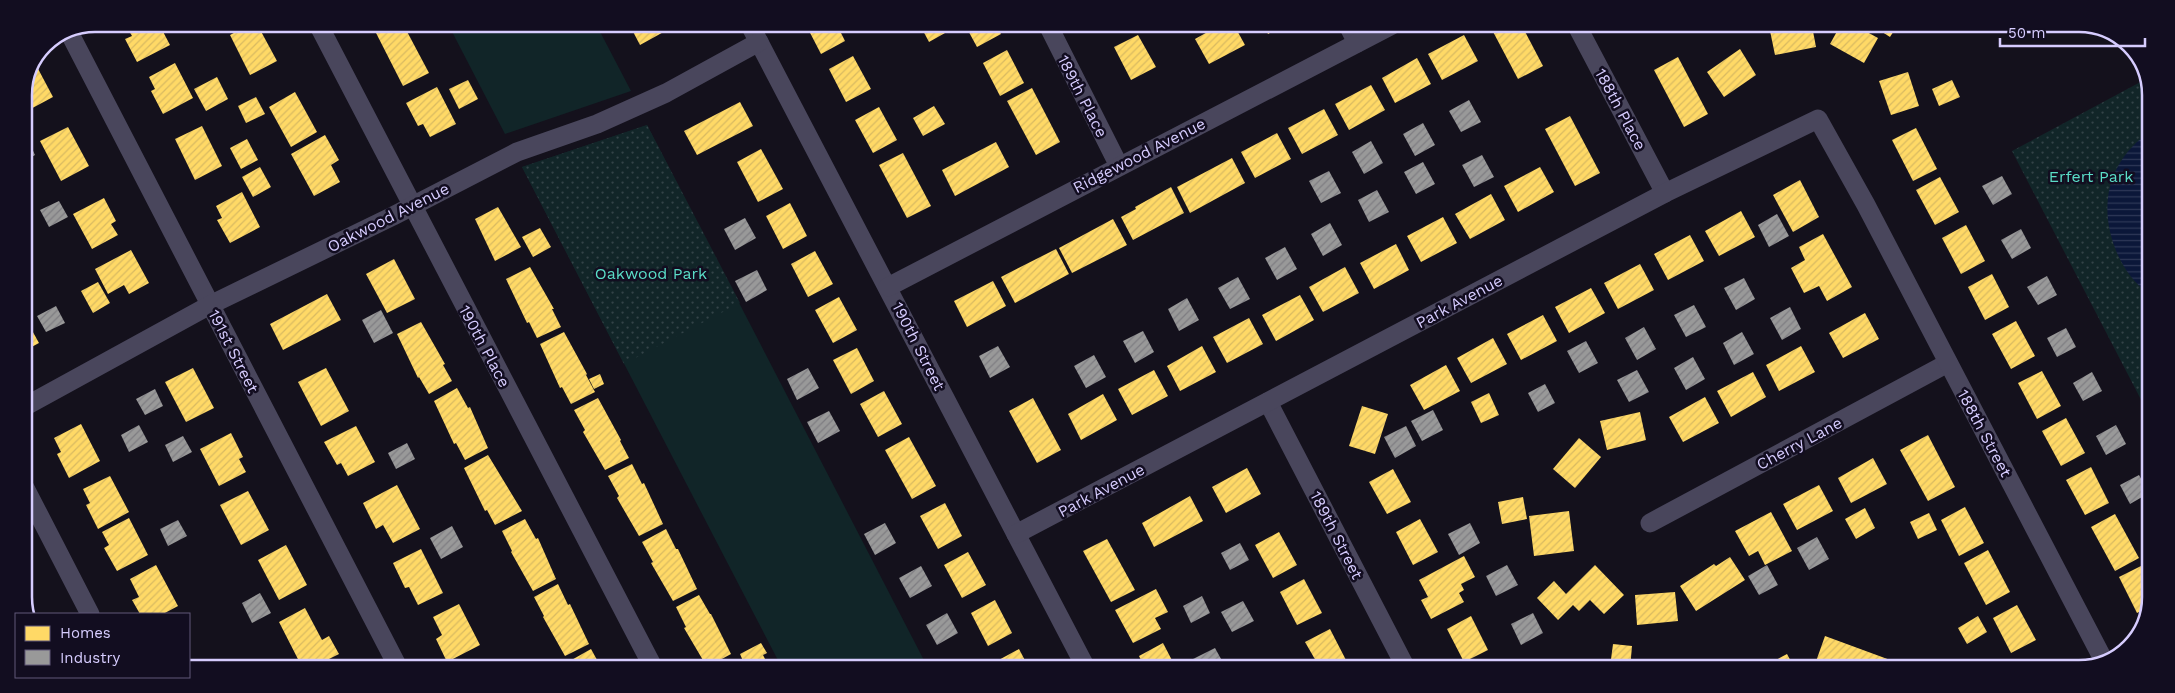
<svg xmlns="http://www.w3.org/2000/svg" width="2175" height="693" font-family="'Work Sans',sans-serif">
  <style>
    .green { fill: #112528 }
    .park { fill: url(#park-dots) }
    .water { fill: url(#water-rules) }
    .homes { fill: url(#homes-hatch) }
    .industry { fill: url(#industry-hatch) }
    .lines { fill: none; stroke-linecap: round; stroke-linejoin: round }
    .street { stroke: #49465c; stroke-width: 19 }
    .labels { text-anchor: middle; stroke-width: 5; stroke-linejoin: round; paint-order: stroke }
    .street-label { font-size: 16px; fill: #d6ccfe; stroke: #120d20 }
    .park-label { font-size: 16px; fill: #5addc7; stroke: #120d20 }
    .rim { fill: none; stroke: #d6ccfe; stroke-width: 2.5 }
  </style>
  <defs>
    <pattern id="park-dots" width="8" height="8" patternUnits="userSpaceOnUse" patternTransform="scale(1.25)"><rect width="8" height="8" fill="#112528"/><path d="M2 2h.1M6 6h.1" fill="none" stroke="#334348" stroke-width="1.8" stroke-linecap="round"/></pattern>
    <pattern id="water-rules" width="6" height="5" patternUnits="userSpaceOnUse" patternTransform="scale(1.25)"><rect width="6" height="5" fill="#0b1739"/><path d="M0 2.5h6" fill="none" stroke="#2e3857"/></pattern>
    <pattern id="homes-hatch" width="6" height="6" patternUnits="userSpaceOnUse" patternTransform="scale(1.25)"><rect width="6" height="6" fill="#ffd966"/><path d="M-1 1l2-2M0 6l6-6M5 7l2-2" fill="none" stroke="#d9ba61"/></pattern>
    <pattern id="industry-hatch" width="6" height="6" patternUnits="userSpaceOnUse" patternTransform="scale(1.25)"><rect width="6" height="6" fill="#999"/><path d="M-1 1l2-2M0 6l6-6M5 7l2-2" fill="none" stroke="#7e7d82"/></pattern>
  </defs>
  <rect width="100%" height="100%" fill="#14111c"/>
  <!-- green -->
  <g class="green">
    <polygon points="448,24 596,24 631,91 505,134"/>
    <polygon points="647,125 928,668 782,668 522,167"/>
  </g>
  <!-- park -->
  <g class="park">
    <polygon points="2146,79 2151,90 2150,417 2012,151"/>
    <polygon points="647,125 740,303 624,364 522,167"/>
  </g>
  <!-- water -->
  <path class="water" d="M2151 131 2150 294C2135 285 2124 269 2117 253 2097 206 2108 160 2151 131Z"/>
  <!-- homes -->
  <g class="homes">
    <polygon points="125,24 159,24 170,45 137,62 125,39 132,36"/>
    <polygon points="251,24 257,24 277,61 250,75 230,35"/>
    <polygon points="383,24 403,24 429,73 403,86 374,29"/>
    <polygon points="629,24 678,24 640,45"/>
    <polygon points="806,25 837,25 845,41 821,54"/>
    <polygon points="920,25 941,25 945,33 929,42"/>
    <polygon points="965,25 996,25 1001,34 977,47"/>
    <polygon points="1105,25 1124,25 1109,33"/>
    <polygon points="1220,25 1234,25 1245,45 1209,64 1195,39"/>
    <polygon points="1264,25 1284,25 1268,34"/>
    <polygon points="1490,26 1522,26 1543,66 1518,79"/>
    <polygon points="1631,26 1649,26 1635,33"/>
    <polygon points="1769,26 1812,26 1816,47 1775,55"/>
    <polygon points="1840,26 1856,26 1878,38 1864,63 1830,44"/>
    <polygon points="1881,26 1897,26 1890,37 1879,30"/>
    <polygon points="1138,35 1156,67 1131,80 1114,47"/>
    <polygon points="1464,35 1478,61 1442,80 1428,54"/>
    <polygon points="1740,49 1756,75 1724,97 1707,72"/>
    <polygon points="1007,50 1024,83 1000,96 983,63"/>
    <polygon points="853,56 871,89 846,102 829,69"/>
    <polygon points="1678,57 1708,114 1684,127 1654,70"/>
    <polygon points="1417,58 1431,84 1395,103 1382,78"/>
    <polygon points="175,63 193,98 163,114 151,91 155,89 149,77"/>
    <polygon points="36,65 53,97 25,112 24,95"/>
    <polygon points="1908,72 1919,106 1891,115 1879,81"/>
    <polygon points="217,77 228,99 206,111 194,89"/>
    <polygon points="468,80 478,99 459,109 449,89"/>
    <polygon points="1952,80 1960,97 1939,106 1932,89"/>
    <polygon points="1371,85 1385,110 1349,130 1335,104"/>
    <polygon points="437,87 456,124 430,137 423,124 418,126 406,103"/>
    <polygon points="1032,88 1060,142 1036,155 1007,101"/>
    <polygon points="295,92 317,132 291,147 269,107"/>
    <polygon points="256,97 265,114 246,123 238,106"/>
    <polygon points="740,102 753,126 697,155 684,131"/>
    <polygon points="934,106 945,124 923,136 913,118"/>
    <polygon points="879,107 897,140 873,153 855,120"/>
    <polygon points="1324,109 1338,135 1302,154 1288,128"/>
    <polygon points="1570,116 1600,173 1575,186 1545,129"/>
    <polygon points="202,126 222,166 195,180 175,139"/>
    <polygon points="68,127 89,166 61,181 40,141"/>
    <polygon points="1916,128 1937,169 1913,181 1892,140"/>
    <polygon points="1277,133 1291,159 1255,178 1241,152"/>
    <polygon points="325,135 339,160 331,165 340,182 314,196 291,154"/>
    <polygon points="247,139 258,160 241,169 230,148"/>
    <polygon points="996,142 1009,167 955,196 942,170"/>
    <polygon points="761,149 783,189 758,202 737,162"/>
    <polygon points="903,153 931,206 907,218 879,165"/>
    <polygon points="1232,158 1245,183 1190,213 1177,187"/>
    <polygon points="260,167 271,187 253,197 242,177"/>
    <polygon points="1540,167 1554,192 1518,212 1504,186"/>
    <polygon points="1940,177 1959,212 1935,225 1916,190"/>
    <polygon points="1800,180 1819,217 1793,232 1773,195"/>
    <polygon points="1171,187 1184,213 1133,240 1121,217 1136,209 1135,207"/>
    <polygon points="242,192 260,227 230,243 217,220 222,218 216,206"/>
    <polygon points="1491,194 1505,220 1470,239 1455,214"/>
    <polygon points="104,198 116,221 111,224 118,235 92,249 73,214"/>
    <polygon points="790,203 807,236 783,249 766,216"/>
    <polygon points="498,207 521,247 495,261 475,219"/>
    <polygon points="1741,211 1755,237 1719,256 1705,231"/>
    <polygon points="1443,217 1457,243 1421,262 1407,236"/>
    <polygon points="1113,219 1127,245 1072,273 1059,248"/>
    <polygon points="1966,225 1985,261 1961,274 1942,238"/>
    <polygon points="540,228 551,247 533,257 522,237"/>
    <polygon points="1823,234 1852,287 1827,301 1819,286 1804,293 1791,268 1805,260 1799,247"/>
    <polygon points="1690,235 1704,261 1668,280 1654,254"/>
    <polygon points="1396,244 1409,270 1374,289 1360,263"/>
    <polygon points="1056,249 1069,274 1015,303 1001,277"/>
    <polygon points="131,250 149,283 129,294 124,285 108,294 95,269"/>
    <polygon points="815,251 833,284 808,297 791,264"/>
    <polygon points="394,259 415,299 387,313 366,274"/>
    <polygon points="1640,264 1654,290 1618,309 1604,283"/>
    <polygon points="530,267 554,309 552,309 561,327 537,338 529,322 527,323 506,279"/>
    <polygon points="1345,267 1359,293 1323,312 1309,287"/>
    <polygon points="1992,274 2009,307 1985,320 1968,287"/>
    <polygon points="993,281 1006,306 967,327 954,301"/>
    <polygon points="98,282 110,303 93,313 81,291"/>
    <polygon points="1591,288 1605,313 1569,333 1555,307"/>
    <polygon points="327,294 341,320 283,350 270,324"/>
    <polygon points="1300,295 1314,320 1276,341 1262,315"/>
    <polygon points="839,297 857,330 833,343 815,310"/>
    <polygon points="1865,313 1879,339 1843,358 1829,333"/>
    <polygon points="1543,315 1557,341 1521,360 1507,334"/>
    <polygon points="24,316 39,343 24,351"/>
    <polygon points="1249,318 1263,344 1227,363 1213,337"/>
    <polygon points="2016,321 2035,356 2011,369 1992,334"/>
    <polygon points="421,322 445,364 443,365 452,381 429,394 419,377 418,378 397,334"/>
    <polygon points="564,332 587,374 586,375 595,392 571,404 562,387 560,388 540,344"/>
    <polygon points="1493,338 1507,364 1471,383 1457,358"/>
    <polygon points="1202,346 1216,372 1180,391 1167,366"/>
    <polygon points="1801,346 1815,372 1779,391 1766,365"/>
    <polygon points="857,348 874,381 851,394 833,360"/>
    <polygon points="1446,365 1460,391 1424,410 1410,385"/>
    <polygon points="193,368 214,408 186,422 165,382"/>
    <polygon points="326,368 349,411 321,426 298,382"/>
    <polygon points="1154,370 1168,396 1132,415 1118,389"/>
    <polygon points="2042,371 2061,406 2037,419 2018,383"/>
    <polygon points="1753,372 1766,397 1731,417 1717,391"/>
    <polygon points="600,374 604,384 594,389 589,379"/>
    <polygon points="457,388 468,408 470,407 488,448 465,460 456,443 454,444 434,401"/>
    <polygon points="884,391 902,424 878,437 860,404"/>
    <polygon points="1489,393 1499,415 1481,423 1471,402"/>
    <polygon points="1103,394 1117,420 1081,440 1068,414"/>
    <polygon points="1705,397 1719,423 1683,442 1669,417"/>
    <polygon points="598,398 621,440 620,441 629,458 605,470 583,432 585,430 574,410"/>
    <polygon points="1033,398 1061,450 1037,463 1009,411"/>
    <polygon points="1362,406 1388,414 1375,454 1349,446"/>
    <polygon points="1640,412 1646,440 1607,450 1600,421"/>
    <polygon points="2066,418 2085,453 2061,466 2042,431"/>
    <polygon points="81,424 100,461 69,478 57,454 61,452 54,438"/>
    <polygon points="356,426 375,462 348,476 341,463 337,465 324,442"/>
    <polygon points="231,433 243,457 239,459 246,472 219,486 200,449"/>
    <polygon points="1928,435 1955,487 1928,501 1900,450"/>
    <polygon points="909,437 936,486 912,499 885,450"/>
    <polygon points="1579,438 1601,457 1575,488 1553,469"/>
    <polygon points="488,455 522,511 495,525 487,510 485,511 464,468"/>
    <polygon points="1873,458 1887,484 1851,503 1838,478"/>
    <polygon points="632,464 642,484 644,483 663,524 639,536 617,498 619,496 608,476"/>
    <polygon points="2091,467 2109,503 2085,515 2066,480"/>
    <polygon points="1247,468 1261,494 1226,513 1212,487"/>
    <polygon points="1393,469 1411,502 1387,514 1369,482"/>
    <polygon points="110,476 129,512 98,529 86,505 90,503 83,489"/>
    <polygon points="397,485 420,529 393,543 383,525 376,529 363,503"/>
    <polygon points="1819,485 1833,511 1797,530 1783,504"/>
    <polygon points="248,491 269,530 241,545 220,505"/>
    <polygon points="1190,496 1203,521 1154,547 1142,523"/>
    <polygon points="1523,497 1527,519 1502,524 1498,502"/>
    <polygon points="945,503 962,536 938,549 920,516"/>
    <polygon points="1965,507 1984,543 1959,556 1941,520"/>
    <polygon points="1865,508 1875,528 1856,539 1845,519"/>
    <polygon points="1569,511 1574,551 1534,556 1529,516"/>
    <polygon points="1771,512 1792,551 1765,565 1758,551 1749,556 1735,531"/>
    <polygon points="1929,513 1937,530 1918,539 1910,522"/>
    <polygon points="2115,514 2139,558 2115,571 2091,527"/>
    <polygon points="129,518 148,555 117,571 104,548 109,545 102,532"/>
    <polygon points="525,519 536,539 538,538 556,579 533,591 511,552 512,551 502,531"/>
    <polygon points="1420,519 1438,552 1413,565 1396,532"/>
    <polygon points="666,529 676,549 678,549 697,589 673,601 651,563 653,562 642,542"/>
    <polygon points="1279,532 1297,565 1273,578 1255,545"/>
    <polygon points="1107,539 1135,590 1111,602 1083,551"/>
    <polygon points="286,545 307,585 279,600 258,560"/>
    <polygon points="421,549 443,593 418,605 409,587 405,588 393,563"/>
    <polygon points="1988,550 2010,592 1986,605 1964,563"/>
    <polygon points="968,552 986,585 962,598 944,565"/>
    <polygon points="1464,556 1475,577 1461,584 1464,590 1459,593 1464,602 1431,619 1421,600 1428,597 1419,580"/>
    <polygon points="1730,557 1745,580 1696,611 1680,586 1714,564 1716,566"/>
    <polygon points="156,565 178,606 163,614 140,614 132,600 139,597 130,579"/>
    <polygon points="1595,565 1624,595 1604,614 1590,600 1579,611 1573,605 1558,620 1537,598 1554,581 1566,594"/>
    <polygon points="2143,565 2149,576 2149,607 2137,613 2119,577"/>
    <polygon points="1304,579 1322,613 1297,625 1280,592"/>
    <polygon points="558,584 568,605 570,604 589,644 565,656 543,617 544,616 534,597"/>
    <polygon points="1156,589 1168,612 1155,618 1161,629 1133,643 1115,610"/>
    <polygon points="1675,592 1678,621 1637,625 1635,595"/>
    <polygon points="699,595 710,614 711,614 731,654 707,667 684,628 686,627 676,607"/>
    <polygon points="995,600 1012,633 988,646 971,613"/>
    <polygon points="459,604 480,645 447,662 436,639 442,635 433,617"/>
    <polygon points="2017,605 2036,640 2011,653 1993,618"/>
    <polygon points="305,608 322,640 329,636 339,654 313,667 302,667 279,622"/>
    <polygon points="1471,616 1488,650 1464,662 1447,629"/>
    <polygon points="1978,616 1987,632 1967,644 1958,628"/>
    <polygon points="1330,629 1347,662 1336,668 1320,668 1305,642"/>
    <polygon points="1825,636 1901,664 1899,669 1820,669 1814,667"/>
    <polygon points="761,643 767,653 763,655 767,663 759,668 746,668 740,654"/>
    <polygon points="1163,643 1176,668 1145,668 1139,656"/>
    <polygon points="1613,644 1632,646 1630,669 1610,667"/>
    <polygon points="591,649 601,667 571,667 568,662"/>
    <polygon points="1019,649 1029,668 998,668 995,662"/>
    <polygon points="1787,654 1795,669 1759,669"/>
  </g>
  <!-- industry -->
  <g class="industry">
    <polygon points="1469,100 1481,122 1461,132 1449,111"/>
    <polygon points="1423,123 1435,145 1415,156 1403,134"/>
    <polygon points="27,138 35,155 24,161 24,140"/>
    <polygon points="1371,141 1383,163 1364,174 1352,152"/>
    <polygon points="1482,155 1494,177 1474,187 1462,165"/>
    <polygon points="1423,162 1435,184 1416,194 1404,172"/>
    <polygon points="1329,171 1341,193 1321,203 1309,181"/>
    <polygon points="2002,176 2012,194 1993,205 1982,186"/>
    <polygon points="1377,190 1389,212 1369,222 1358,200"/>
    <polygon points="59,201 68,217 49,227 40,210"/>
    <polygon points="1777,214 1789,236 1769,247 1758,225"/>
    <polygon points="745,218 756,238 735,250 724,229"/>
    <polygon points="1330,223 1342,245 1323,256 1311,234"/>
    <polygon points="2021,229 2031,248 2012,259 2001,240"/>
    <polygon points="1285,247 1297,269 1277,280 1265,258"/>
    <polygon points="757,270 767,290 746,302 735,281"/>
    <polygon points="2047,276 2057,295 2038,305 2027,287"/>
    <polygon points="1238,277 1250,299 1230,309 1218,288"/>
    <polygon points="1744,278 1755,299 1736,310 1724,288"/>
    <polygon points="1187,298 1199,320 1179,331 1168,309"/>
    <polygon points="1694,305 1706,327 1686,337 1674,315"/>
    <polygon points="56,306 65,323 46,332 37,316"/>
    <polygon points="1790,307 1801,329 1782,340 1770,318"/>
    <polygon points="381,310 393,333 374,343 362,320"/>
    <polygon points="1644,327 1656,349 1637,360 1625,338"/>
    <polygon points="2066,328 2076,347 2057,357 2047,338"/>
    <polygon points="1143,331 1154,352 1135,363 1123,341"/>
    <polygon points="1742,332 1754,354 1734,365 1723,343"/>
    <polygon points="1586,341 1598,363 1579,373 1567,351"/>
    <polygon points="998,346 1010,367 990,378 979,356"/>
    <polygon points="1094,355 1106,377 1086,388 1074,366"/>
    <polygon points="1693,357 1705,379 1686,390 1674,368"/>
    <polygon points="808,368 819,388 797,400 787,379"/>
    <polygon points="1637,370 1649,392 1629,402 1617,380"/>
    <polygon points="2092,372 2102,391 2083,401 2073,383"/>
    <polygon points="1545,384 1555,403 1538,412 1528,393"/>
    <polygon points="155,389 163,406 145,415 136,399"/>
    <polygon points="1433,410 1443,430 1422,441 1411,421"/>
    <polygon points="829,411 840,431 818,443 807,422"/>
    <polygon points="139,425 148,442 129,452 121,435"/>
    <polygon points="2116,425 2126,444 2106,455 2096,436"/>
    <polygon points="1406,426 1416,446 1395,458 1384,437"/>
    <polygon points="183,436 192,452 173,462 165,445"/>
    <polygon points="407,443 415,459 396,469 388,453"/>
    <polygon points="2139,475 2149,493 2130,504 2120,485"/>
    <polygon points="178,520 187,536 168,546 160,529"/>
    <polygon points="885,523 896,543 875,555 864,534"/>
    <polygon points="1470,523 1480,543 1459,555 1448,534"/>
    <polygon points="452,526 463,547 441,559 430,538"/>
    <polygon points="1817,537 1829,559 1809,570 1797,548"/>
    <polygon points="1240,543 1249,560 1230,570 1221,553"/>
    <polygon points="1507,565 1518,585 1496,596 1486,576"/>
    <polygon points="1767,565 1778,585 1759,595 1748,576"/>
    <polygon points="921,566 932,586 910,598 899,578"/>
    <polygon points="260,593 271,613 252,623 242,603"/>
    <polygon points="1202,596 1210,613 1191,623 1183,606"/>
    <polygon points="1243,601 1254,621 1232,632 1221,612"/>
    <polygon points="947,613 958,633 937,645 926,625"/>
    <polygon points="1533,613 1543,633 1521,645 1511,624"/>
    <polygon points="1215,648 1226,668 1198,668 1193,659"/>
  </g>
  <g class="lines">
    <!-- street -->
    <g class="street">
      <polyline points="318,24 653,667"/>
      <polyline points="750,25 1086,668"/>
      <polyline points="1048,25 1119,166"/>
      <polyline points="1348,25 1357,43"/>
      <polyline points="1577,26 1665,193"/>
      <polyline points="70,34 398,667"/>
      <polyline points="888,287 1392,25"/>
      <polyline points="1268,402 1406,668"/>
      <polyline points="24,407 210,305 393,216 517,152 597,124 666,93 759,42"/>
      <polyline points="24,486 90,614"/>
      <polyline points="1650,523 1948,363"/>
      <polyline points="1016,534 1665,193 1818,119 1866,205 2104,661"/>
    </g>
  </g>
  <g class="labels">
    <!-- street labels -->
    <g class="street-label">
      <text transform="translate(1083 96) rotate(63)" y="6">189th Place</text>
      <text transform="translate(1621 109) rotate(62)" y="6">188th Place</text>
      <text transform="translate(1139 155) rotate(-27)" y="6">Ridgewood Avenue</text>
      <text transform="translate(388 217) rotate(-27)" y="6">Oakwood Avenue</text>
      <text transform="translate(1459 301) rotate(-28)" y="6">Park Avenue</text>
      <text transform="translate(485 346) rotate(62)" y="6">190th Place</text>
      <text transform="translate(919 346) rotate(63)" y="6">190th Street</text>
      <text transform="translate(234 351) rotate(63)" y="6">191st Street</text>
      <text transform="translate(1985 433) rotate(62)" y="6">188th Street</text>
      <text transform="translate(1799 443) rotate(-28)" y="6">Cherry Lane</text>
      <text transform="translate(1101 490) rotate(-28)" y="6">Park Avenue</text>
      <text transform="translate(1337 535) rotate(63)" y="6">189th Street</text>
    </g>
    <!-- park labels -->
    <g class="park-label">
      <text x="2091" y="182">Erfert Park</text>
      <text x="651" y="279">Oakwood Park</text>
    </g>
  </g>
  <!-- crop -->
  <path d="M0 0H2175V693H0ZM95 32H2079A63 63 0 0 1 2142 95V597A63 63 0 0 1 2079 660H95A63 63 0 0 1 32 597V95A63 63 0 0 1 95 32Z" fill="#120d20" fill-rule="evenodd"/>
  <path class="rim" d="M95 32H2079A63 63 0 0 1 2142 95V597A63 63 0 0 1 2079 660H95A63 63 0 0 1 32 597V95A63 63 0 0 1 95 32Z"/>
  <!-- legend -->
  <rect x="15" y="613" width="175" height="65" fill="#120d20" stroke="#605979"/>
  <rect x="25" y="626" width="25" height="15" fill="#ffd966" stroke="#605979"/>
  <text x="60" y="638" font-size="15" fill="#d6ccfe">Homes</text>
  <rect x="25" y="650" width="25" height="15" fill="#999999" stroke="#605979"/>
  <text x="60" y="663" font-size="15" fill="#d6ccfe">Industry</text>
  <!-- scale -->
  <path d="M2000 38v8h145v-8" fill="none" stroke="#d6ccfe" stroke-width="2.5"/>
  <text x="2008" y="38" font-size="15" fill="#d6ccfe" stroke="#120d20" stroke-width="4" paint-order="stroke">50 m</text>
</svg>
